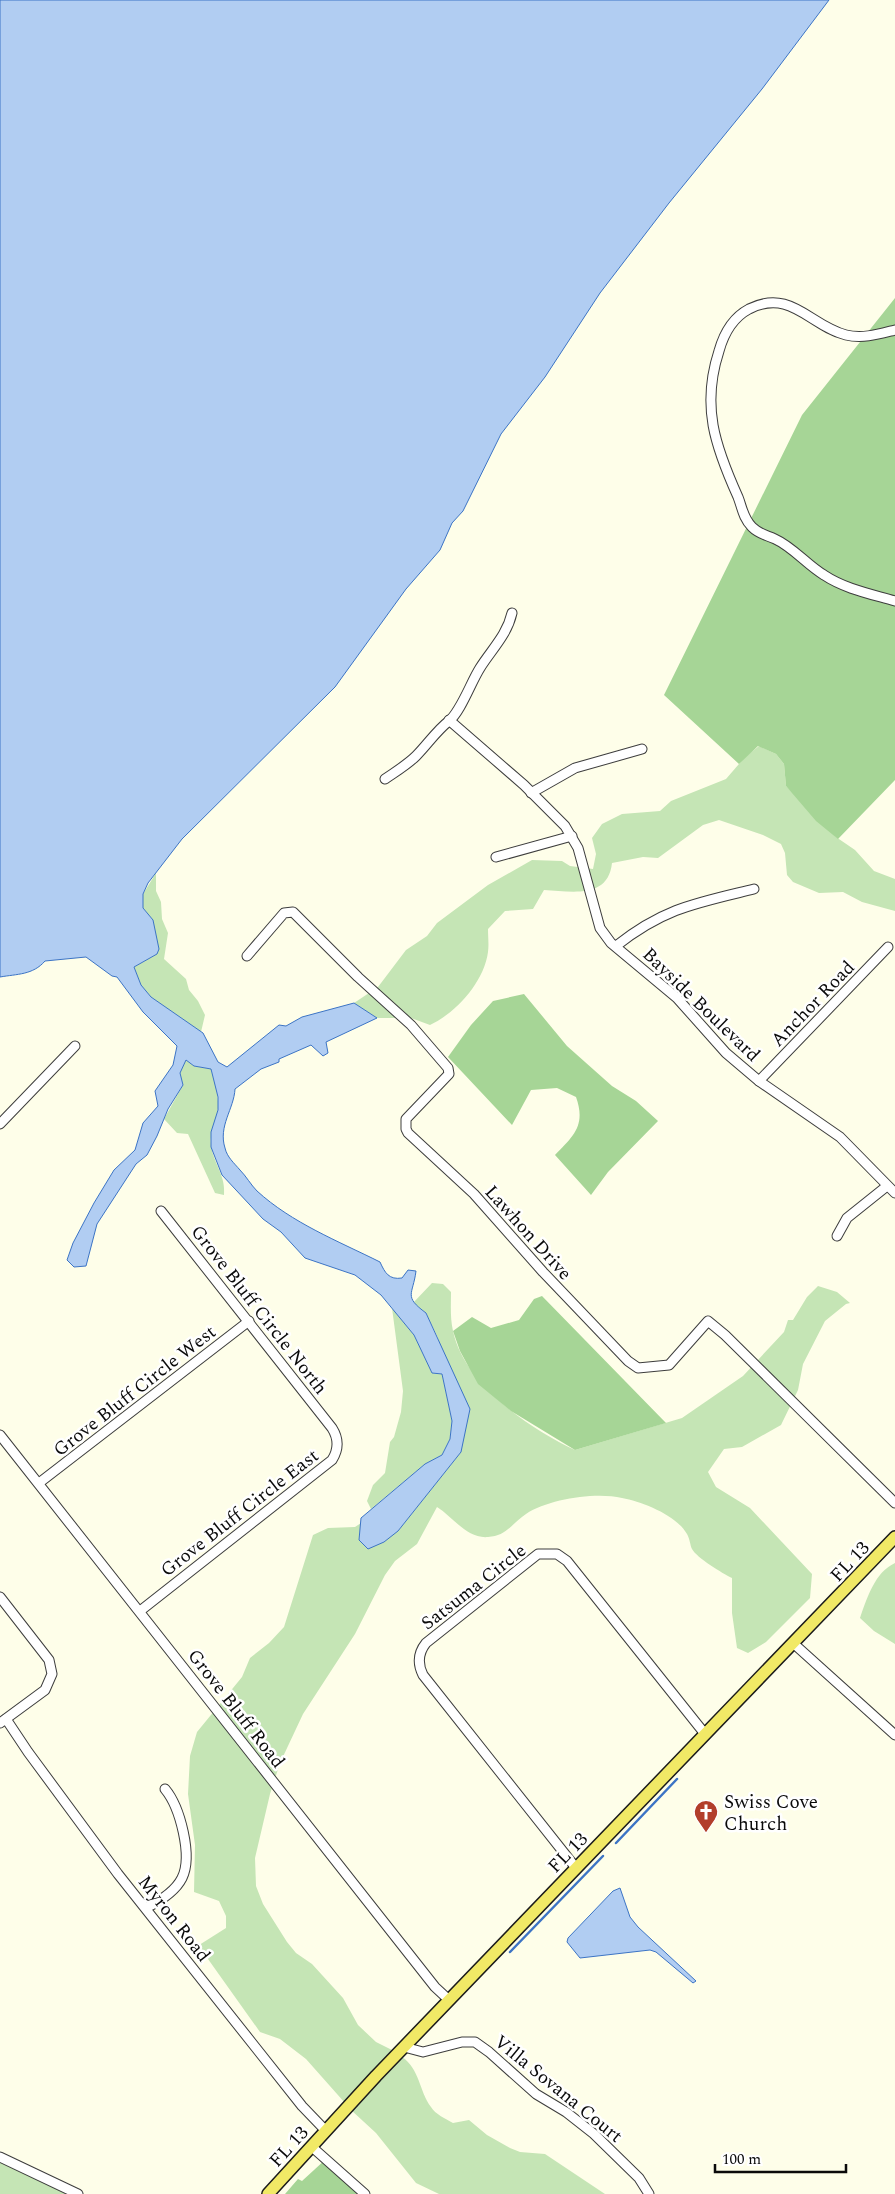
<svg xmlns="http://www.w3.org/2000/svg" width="895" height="2194" font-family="Spectral,serif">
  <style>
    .green { fill: #c5e5b5 }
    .forest { fill: #a6d596 }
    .water { fill: #b1cdf2; stroke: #3c74c5 }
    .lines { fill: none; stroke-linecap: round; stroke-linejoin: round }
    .stream { stroke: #3c74c5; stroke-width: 2.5 }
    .minor-casing { stroke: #3d3d3d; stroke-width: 11 }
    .major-casing { stroke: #1b1b1b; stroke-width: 14 }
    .minor { stroke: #fff; stroke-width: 9 }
    .major { stroke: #f1e966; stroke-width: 11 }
    .labels { text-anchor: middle; stroke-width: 5; stroke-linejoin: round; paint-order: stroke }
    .street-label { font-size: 19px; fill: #0a0a0a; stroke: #fff }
    .poi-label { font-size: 19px; fill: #0a0a0a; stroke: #fff; text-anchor: start }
  </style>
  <rect width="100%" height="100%" fill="#fefee9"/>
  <!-- green -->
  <g class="green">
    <path d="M759 746 776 754 784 764 786 786 836 837 855 850 874 871 895 879V911L862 902 843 892 819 893 793 882 787 875 785 853 781 844 763 835 719 820 703 825 658 858 643 857 612 863C608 900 570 891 544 890L533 909 505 911 488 929C488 936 489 945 488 952 484 982 456 1013 430 1025L411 1018H377L354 1003 378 987 406 950 427 936 437 923 488 885 532 860 562 861 570 866 593 869 596 854 592 838 602 824 622 814 660 811 671 801 726 779 745 757Z"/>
    <polygon points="156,873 156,891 161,902 162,919 168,933 164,959 186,979 189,990 198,1001 205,1015 201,1032 151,997 141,985 134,967 157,954 153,920 143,908 143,894"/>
    <path d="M186 1059 194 1066 211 1069C214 1082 219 1095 218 1108 217 1121 209 1132 211 1146 214 1164 226 1176 224 1195L215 1193 188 1134 177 1133 164 1119 183 1085 180 1073Z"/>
    <path d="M432 1283 443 1284 451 1292C451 1305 450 1318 453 1331 464 1384 530 1429 575 1450L682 1418 743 1376 784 1332 788 1320H793L807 1297 818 1286 837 1292 850 1303 846 1304 825 1321 803 1364 798 1390 781 1425 742 1447 724 1449 708 1472 716 1487 750 1508 812 1574 810 1598 766 1642 748 1653 737 1648 732 1613V1578C722 1573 697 1558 692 1549 690 1545 690 1539 687 1534 676 1515 643 1502 622 1498 595 1492 549 1499 526 1514 512 1523 507 1536 488 1537 467 1539 453 1517 437 1507L417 1544 395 1561 385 1575 355 1634 303 1714 280 1763 270 1794 255 1858 256 1886 263 1904 287 1942 296 1953 312 1964 343 1998 358 2025 376 2042 394 2051 345 2103 306 2059 280 2039 260 2032 203 1952 196 1947 226 1928V1916L219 1901 194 1892 195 1845 188 1794 190 1756 197 1732 242 1677 250 1658 269 1643 284 1627 313 1535 328 1528 355 1527 361 1523 359 1540 398 1531 461 1452 438 1338 426 1313 413 1303Z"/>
    <polygon points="392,1308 414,1335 432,1373 442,1374 452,1421 450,1439 442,1455 425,1464 371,1509 367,1501 373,1485 385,1473 390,1442 394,1437 401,1412 403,1391"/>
    <path d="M895 1563V1644L874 1631 860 1618C867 1598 875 1572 895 1563Z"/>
    <path d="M402 2057C420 2069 419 2091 431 2107 435 2114 446 2119 453 2123L469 2120 487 2135 510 2148 520 2152 545 2154 605 2194H439L416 2183 376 2133 351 2110Z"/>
    <polygon points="0,2152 84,2194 0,2194"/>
  </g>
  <!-- forest -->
  <g class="forest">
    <polygon points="895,298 895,780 838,839 816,821 786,786 784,764 776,754 758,746 739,764 664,695 802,415"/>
    <path d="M524 994 567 1046 612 1086 636 1101 658 1121 608 1172 591 1195 555 1155C574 1136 586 1125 576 1097L557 1088 531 1090 512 1125 448 1057 471 1025 493 1001Z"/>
    <polygon points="542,1296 666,1423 575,1450 511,1411 478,1384 460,1351 453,1331 472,1317 491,1328 519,1320 534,1299"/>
    <polygon points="326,2159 364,2194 285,2194 298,2179 302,2181"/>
  </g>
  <!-- water -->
  <g class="water">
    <path d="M0 0H829L762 89 669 203 600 293 545 377 501 434 463 511 452 523 440 550 406 589 335 687 182 839 148 883 143 894V908L153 920 159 949 157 954 134 967 141 985 151 997 203 1033 218 1062 227 1067 279 1025 286 1026 302 1017 354 1003 377 1018 326 1042 328 1053 323 1056 311 1045 279 1059V1062L261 1069 235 1089C234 1109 218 1126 225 1148 227 1157 234 1163 240 1170 246 1176 251 1185 257 1191 292 1223 338 1241 380 1262 385 1273 389 1280 402 1278L408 1270 416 1271C413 1295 403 1296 426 1313L470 1409 461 1452 398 1531 384 1542 368 1549 359 1540 361 1518 425 1464 442 1455 450 1439 452 1421 442 1374 432 1373 414 1335 381 1295 355 1275 305 1258 281 1232 263 1219 222 1175 211 1147V1132L218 1110V1097L211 1069 194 1066 186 1060 180 1073 183 1085 168 1109 157 1136 147 1155 136 1164 97 1224 86 1266 74 1267 67 1260 73 1243 94 1203 114 1170 135 1150 143 1123 158 1106 155 1091 173 1065 177 1046 143 1012 117 977 112 976 86 957 45 961C33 975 17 974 0 977Z"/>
    <polygon points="620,1888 630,1917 638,1927 696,1981 693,1983 656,1952 650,1950 580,1958 567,1942 568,1938 613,1891"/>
  </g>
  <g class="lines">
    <!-- stream -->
    <g class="stream">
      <polyline points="616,1843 677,1779"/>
      <polyline points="510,1952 603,1856"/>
    </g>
    <!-- minor casing -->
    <g class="minor-casing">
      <g id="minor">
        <path d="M895 330C879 334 863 339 846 335 810 326 791 288 749 309 732 318 724 333 719 351 701 406 715 446 738 497 742 507 743 518 752 527 759 534 766 535 775 539 793 547 807 565 824 575 845 589 871 594 895 601"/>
        <polyline points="449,720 524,785 565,826 578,848 600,928 611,943 677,998 726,1053 759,1081 840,1137 895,1193"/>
        <path d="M385 779C395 772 407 765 416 756 427 745 437 730 449 721 461 711 471 682 480 668 492 649 507 635 512 613"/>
        <polyline points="531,793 575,768 642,749"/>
        <polyline points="496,857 572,836"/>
        <path d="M616 946C664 908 696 903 754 889"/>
        <polyline points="247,956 284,913 293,912 358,977 411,1025 448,1068 449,1074 406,1119 406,1129 408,1133 474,1194 543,1272 628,1361 638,1368 669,1365 708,1321 725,1335 895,1503"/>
        <polyline points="759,1081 888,947"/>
        <polyline points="0,1124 75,1046"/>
        <polyline points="837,1236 847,1218 887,1186"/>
        <polyline points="0,1435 435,1987 449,2000"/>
        <polyline points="39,1483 249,1321"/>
        <polyline points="0,1597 49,1660 52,1674 45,1690 0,1723"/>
        <path d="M140 1611 332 1460C339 1449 339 1439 332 1428L161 1211"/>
        <polyline points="793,1643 895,1735"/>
        <polyline points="6,1719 28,1752 118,1874 302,2106 326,2131"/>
        <path d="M576 1868 423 1675C417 1663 418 1653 426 1643L538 1554H557L567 1561 705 1734"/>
        <path d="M146 1908C160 1901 175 1892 182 1878 193 1856 180 1807 165 1789"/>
        <polyline points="404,2047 423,2052 462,2042 475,2042 489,2052 536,2094 566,2112 594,2134 639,2178 649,2194"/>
        <polyline points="312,2147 365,2194"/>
        <polyline points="0,2157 78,2194"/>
      </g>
    </g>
    <!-- major casing -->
    <g class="major-casing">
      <polyline id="major" points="268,2194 376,2076 895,1537"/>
    </g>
    <!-- minor -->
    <use href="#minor" class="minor"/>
    <!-- major -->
    <use href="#major" class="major"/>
  </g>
  <!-- icons -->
  <defs>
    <g id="church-pin" transform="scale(1.25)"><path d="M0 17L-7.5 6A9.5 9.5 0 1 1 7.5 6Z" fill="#b23e2b" stroke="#fff"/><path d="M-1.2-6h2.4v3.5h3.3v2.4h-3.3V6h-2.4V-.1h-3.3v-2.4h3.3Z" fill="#fff"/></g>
  </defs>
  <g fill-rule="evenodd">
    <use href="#church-pin" x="706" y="1812"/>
  </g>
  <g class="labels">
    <!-- street labels -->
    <g class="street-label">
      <text transform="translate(812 1003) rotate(-46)" y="7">Anchor Road</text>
      <text transform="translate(702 1004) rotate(44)" y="7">Bayside Boulevard</text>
      <text transform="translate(529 1232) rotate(48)" y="7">Lawhon Drive</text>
      <text transform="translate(260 1309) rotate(52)" y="7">Grove Bluff Circle North</text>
      <text transform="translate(134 1390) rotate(-38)" y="7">Grove Bluff Circle West</text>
      <text transform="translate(239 1512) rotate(-38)" y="7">Grove Bluff Circle East</text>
      <text transform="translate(849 1561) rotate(-47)" y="7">FL 13</text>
      <text transform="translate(473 1586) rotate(-38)" y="7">Satsuma Circle</text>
      <text transform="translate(237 1708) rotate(52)" y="7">Grove Bluff Road</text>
      <text transform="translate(567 1852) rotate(-46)" y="7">FL 13</text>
      <text transform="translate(175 1918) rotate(52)" y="7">Myron Road</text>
      <text transform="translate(559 2088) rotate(39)" y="7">Villa Sovana Court</text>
      <text transform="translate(288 2146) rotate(-48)" y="7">FL 13</text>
    </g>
    <!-- poi labels -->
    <g class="poi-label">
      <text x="724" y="1808">Swiss Cove<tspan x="724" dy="22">Church</tspan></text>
    </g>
  </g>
  <!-- scale -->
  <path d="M715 2164v8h131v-8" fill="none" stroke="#0a0a0a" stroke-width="2.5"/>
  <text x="722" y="2164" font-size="15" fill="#0a0a0a" stroke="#ffffff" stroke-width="4" paint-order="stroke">100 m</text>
</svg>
